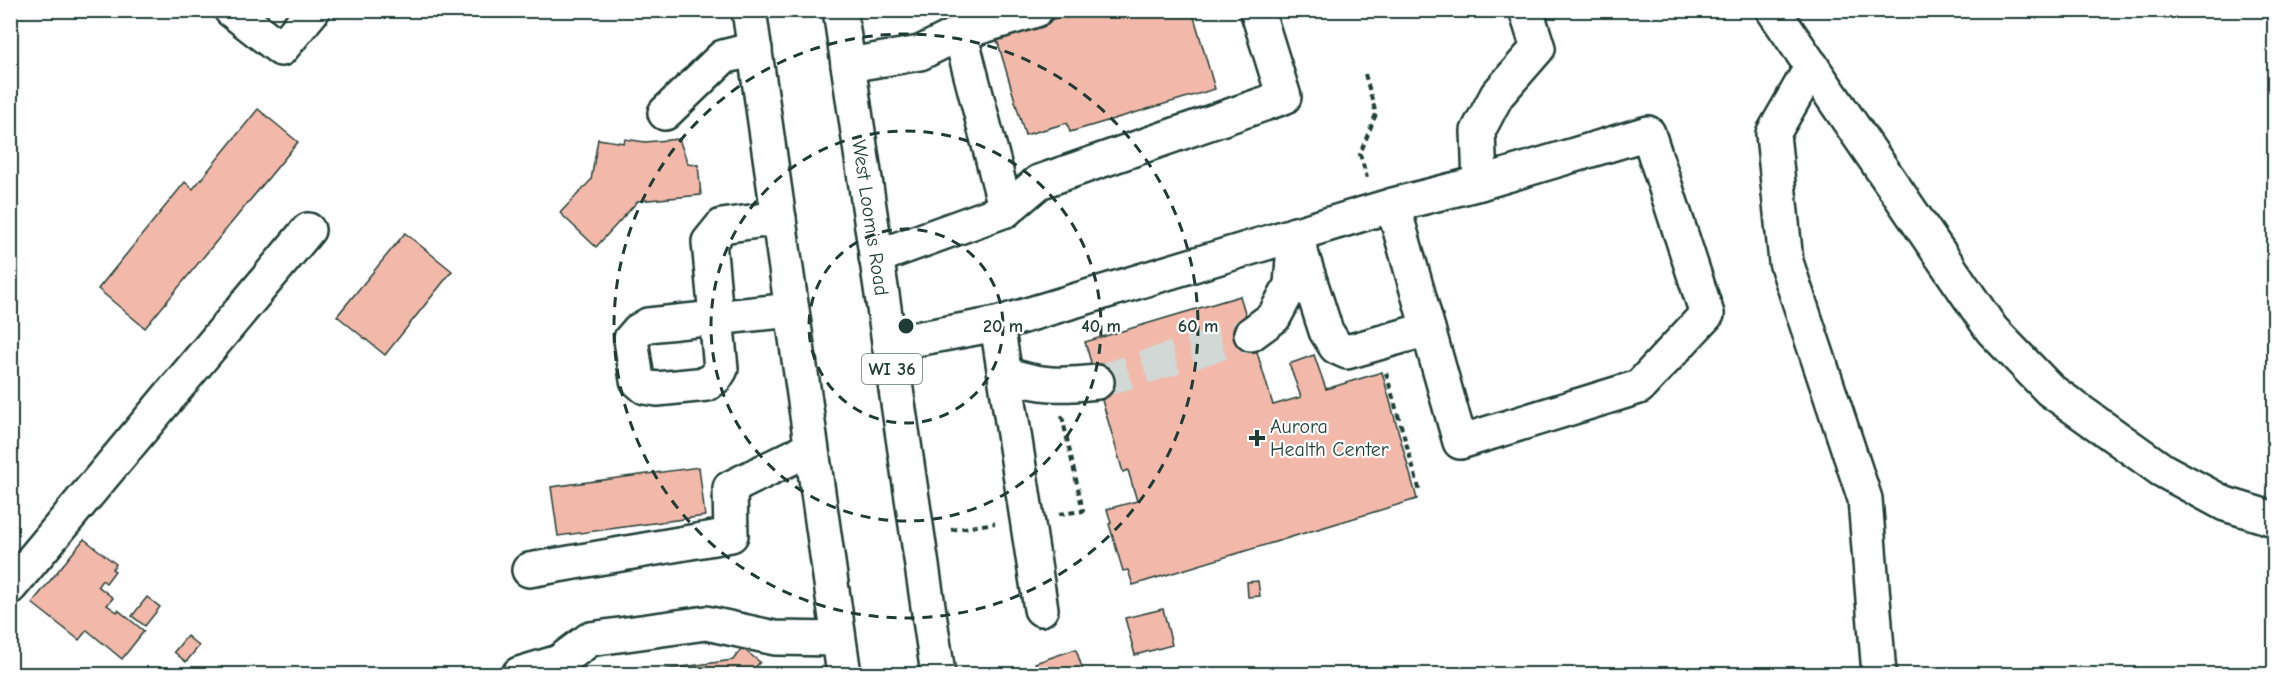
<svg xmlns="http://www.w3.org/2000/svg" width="2285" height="685" font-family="'Comic Neue',sans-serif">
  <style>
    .building { fill: #f2b9aa; stroke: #1f3d34; stroke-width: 1.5 }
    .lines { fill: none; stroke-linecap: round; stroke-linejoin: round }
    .minor-tunnel { stroke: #d2d8d6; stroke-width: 33; stroke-dasharray: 33 16; stroke-linecap: butt }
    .minor-casing { stroke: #1f3d34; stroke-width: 38 }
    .major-casing { stroke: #1f3d34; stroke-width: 38 }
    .path { stroke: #1f3d34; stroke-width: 4; stroke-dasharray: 6 4.5; stroke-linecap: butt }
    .minor { stroke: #fff; stroke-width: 33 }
    .major { stroke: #fff; stroke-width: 33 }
    .ring { fill: none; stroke: #1f3d34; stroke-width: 3; stroke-dasharray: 10 8 }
    .poi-dot { fill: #1f3d34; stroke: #fff; stroke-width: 2 }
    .labels { text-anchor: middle; stroke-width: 4.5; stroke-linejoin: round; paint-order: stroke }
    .shield { fill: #fff; stroke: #627771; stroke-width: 1.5 }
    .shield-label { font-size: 18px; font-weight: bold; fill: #1f3d34 }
    .street-label { font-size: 20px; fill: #1f3d34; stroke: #fff }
    .poi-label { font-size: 20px; fill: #1f3d34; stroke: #fff; text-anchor: start }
    .centre { fill: #1f3d34; stroke: #fff; stroke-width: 3 }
    .ring-label { font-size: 18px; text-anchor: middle; font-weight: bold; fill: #1f3d34; stroke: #fff; stroke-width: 4.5; stroke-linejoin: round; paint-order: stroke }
  </style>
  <rect width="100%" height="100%" fill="#fff"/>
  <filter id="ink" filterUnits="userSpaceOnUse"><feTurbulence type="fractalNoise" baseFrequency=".0167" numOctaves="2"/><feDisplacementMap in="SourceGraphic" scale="12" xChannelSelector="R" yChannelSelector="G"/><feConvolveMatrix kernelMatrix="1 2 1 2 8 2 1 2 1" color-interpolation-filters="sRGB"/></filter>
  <g filter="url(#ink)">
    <!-- building -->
    <g class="building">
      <polygon points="1083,10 1192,10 1215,89 1070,132 1067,123 1025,135 996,36"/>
      <polygon points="258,109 298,142 145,328 98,289 185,182 193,189"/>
      <polygon points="598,139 624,143 625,139 645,142 679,139 688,164 698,165 701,195 638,201 596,247 560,213 591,180"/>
      <polygon points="405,233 452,271 385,355 337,316"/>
      <polygon points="1240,296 1273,405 1301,397 1289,364 1314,355 1326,389 1382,372 1417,499 1133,585 1128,570 1123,571 1109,524 1111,523 1107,509 1137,501 1128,470 1123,472 1085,342"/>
      <polygon points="699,467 705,516 558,536 551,487"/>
      <polygon points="84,539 116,564 112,569 115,571 106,583 102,580 98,586 113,598 107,605 117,612 118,610 144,631 122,659 87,630 79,640 32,603"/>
      <polygon points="1258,581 1260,596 1248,597 1247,582"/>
      <polygon points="147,597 160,607 145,626 132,616"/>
      <polygon points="1163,609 1172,645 1135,655 1125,618"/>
      <polygon points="187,636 199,646 186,662 174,652"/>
      <polygon points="742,648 760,662 750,674 663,674 662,670 733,660"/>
      <polygon points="1076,649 1084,674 1039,674 1035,663"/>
    </g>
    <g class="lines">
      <!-- minor-tunnel -->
      <polyline class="minor-tunnel" points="1097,382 1251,334"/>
      <!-- minor casing -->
      <g class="minor-casing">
        <g id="minor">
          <polyline points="231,10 281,49 313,10"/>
          <polyline points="1773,10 1992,330 2050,390 2162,470 2225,504 2274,519"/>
          <polyline points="960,33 1006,210"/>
          <polyline points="848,65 920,53 960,33 1036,10"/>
          <polyline points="1812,66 1773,134 1786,262 1865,499 1879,674"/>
          <polyline points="665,113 723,57 755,49"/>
          <polyline points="1480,183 1478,131 1497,95 1538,48 1526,10"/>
          <polyline points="779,218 722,226 709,242 721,369 716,377 707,384 657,389 645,387 637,380 631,339 638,331 648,325 792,310"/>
          <polyline points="1295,234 1326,331 1336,347 1347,352 1428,329"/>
          <polyline points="876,257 1006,210 1039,182 1284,97 1257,10"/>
          <polyline points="997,324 1041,609"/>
          <polyline points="1251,334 1274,317 1291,285 1294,245"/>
          <polyline points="889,344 997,324 1393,205 1480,183 1648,133 1707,314 1639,387 1460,442 1393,205"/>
          <path d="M1005 374C1041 386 1060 386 1097 382"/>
          <polyline points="529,570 731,535 730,488 811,448"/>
          <polyline points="10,587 308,230"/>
          <polyline points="519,674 559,662 590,639 706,623 775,638 838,639"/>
        </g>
      </g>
      <!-- major casing -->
      <g class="major-casing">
        <g id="major">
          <polyline points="749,10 844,674"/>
          <path id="s1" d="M840 10 938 674"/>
        </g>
      </g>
      <!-- path -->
      <g class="path">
        <polyline points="1365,74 1376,114 1360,154 1367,178"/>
        <polyline points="1386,373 1420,492"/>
        <polyline points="1059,514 1083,511 1062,416"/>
        <polyline points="951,530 995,523"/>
      </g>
      <!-- minor -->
      <use href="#minor" class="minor"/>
      <!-- major -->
      <use href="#major" class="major"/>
    </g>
  </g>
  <!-- distance rings -->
  <g class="ring">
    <circle cx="906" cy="326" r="97"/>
    <circle cx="906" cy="326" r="195"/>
    <circle cx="906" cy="326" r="292"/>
  </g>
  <!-- markers -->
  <path class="poi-dot" d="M1254 429h6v6h6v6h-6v6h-6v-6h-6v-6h6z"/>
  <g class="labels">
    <!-- shield labels -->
    <rect class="shield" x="862" y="354" width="60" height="30" rx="4.5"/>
    <g class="shield-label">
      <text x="892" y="375">WI 36</text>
    </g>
    <!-- street labels -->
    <g class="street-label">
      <text dy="7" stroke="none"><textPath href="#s1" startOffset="210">West Loomis Road</textPath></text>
    </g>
    <!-- poi labels -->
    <g class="poi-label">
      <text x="1270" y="433">Aurora<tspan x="1270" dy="23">Health Center</tspan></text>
    </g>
  </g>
  <circle cx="906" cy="326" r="9" class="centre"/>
  <g class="ring-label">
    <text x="1003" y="332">20 m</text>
    <text x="1101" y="332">40 m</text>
    <text x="1198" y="332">60 m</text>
  </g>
  <!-- margin -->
  <rect width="2285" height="685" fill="none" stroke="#fff" stroke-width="36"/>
  <rect x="18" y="18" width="2249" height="649" fill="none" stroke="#1f3d34" stroke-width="2" filter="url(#ink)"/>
</svg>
